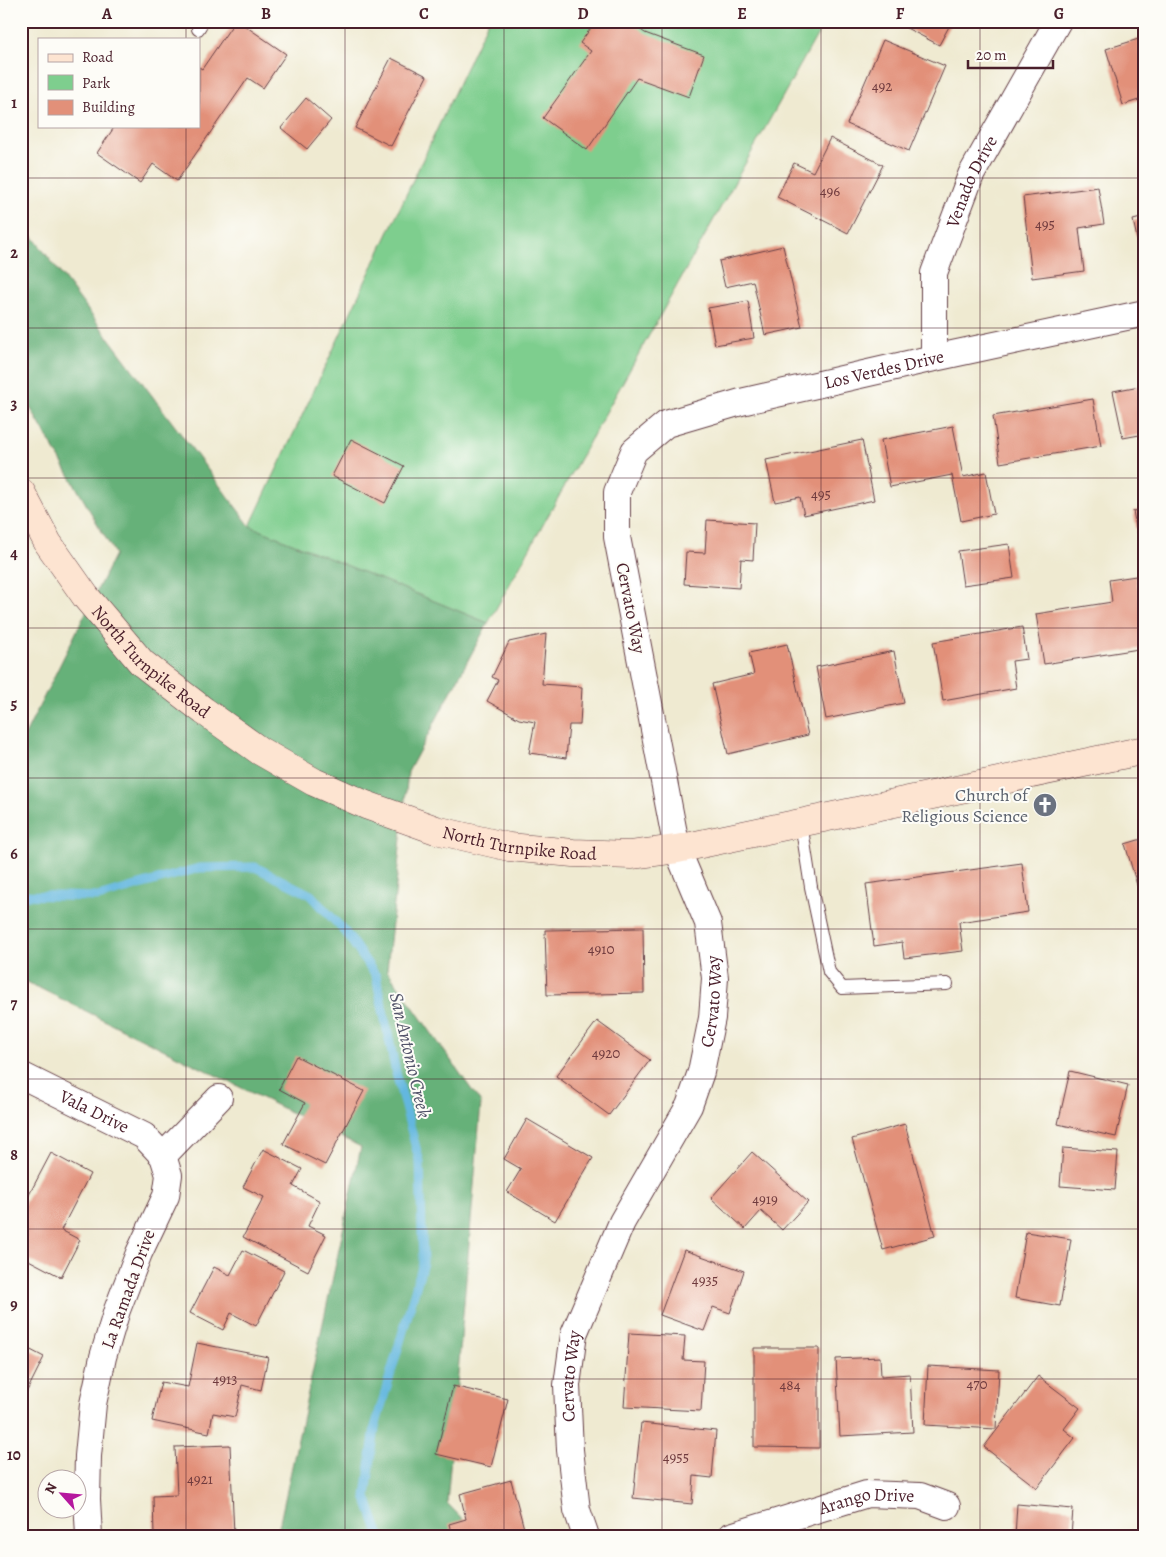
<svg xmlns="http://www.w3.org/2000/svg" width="1166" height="1557" font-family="Alegreya,serif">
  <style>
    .green { fill: #7ece8e; stroke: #64765c }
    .forest { fill: #66b179; stroke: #586852 }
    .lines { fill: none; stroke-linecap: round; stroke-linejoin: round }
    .stream { stroke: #63b7df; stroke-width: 9 }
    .building { fill: #e29079 }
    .service-casing { stroke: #633d44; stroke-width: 14 }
    .minor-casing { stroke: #633d44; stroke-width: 28 }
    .secondary-casing { stroke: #633d44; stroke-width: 29 }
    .service { stroke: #fff; stroke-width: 12 }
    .minor { stroke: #fff; stroke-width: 26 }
    .secondary { stroke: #fde4d1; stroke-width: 28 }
    .grid { fill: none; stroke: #4a1f2b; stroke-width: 1; stroke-opacity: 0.55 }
    .labels { text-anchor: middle; stroke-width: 4; stroke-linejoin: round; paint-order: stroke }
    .number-label { font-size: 15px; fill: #703b3e }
    .street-label { font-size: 18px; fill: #4a1f2b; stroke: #fdfcf7 }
    .worship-label { font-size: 18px; fill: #5b616d; stroke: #fdfcf7; text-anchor: end }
    .water-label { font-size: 19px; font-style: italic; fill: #53546a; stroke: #fdfcf7 }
    .neatline { fill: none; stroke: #4a1f2b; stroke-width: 2 }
    .grid-label { font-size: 16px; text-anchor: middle; font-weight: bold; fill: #4a1f2b }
  </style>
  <rect width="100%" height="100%" fill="#fdfcf7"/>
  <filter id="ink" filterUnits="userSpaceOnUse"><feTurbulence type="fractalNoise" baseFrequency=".02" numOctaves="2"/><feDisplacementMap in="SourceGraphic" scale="10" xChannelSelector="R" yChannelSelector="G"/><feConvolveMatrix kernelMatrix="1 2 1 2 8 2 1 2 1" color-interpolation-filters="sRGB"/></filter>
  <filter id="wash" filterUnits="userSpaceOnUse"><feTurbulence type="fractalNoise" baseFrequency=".0096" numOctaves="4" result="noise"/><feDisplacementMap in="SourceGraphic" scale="20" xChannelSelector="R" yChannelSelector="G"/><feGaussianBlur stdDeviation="1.12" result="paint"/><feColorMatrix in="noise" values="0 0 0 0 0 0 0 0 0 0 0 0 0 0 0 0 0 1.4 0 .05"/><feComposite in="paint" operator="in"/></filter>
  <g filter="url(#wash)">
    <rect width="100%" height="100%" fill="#efead1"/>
    <!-- green -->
    <polygon class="green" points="488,21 825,21 488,623 250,526"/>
    <!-- forest -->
    <polygon class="forest" points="21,221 250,526 488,623 408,772 387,970 481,1103 447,1503 479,1536 277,1536 361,1147 21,979 21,743 115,554 21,392"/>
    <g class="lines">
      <!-- stream -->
      <polyline class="stream" points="21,895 98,897 199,868 255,867 311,895 346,933 376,976 396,1073 420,1163 423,1263 375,1427 366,1497 380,1536"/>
    </g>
    <g id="blocks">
      <!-- building -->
      <g class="building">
        <polygon points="235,21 238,21 286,54 263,88 248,78 177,181 153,164 140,183 97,153 115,126 199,126 199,67 202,69"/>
        <polygon points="596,21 628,21 645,33 704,55 689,97 637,78 587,150 543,118 591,51 580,43"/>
        <polygon points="893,21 952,21 939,45"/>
        <polygon points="1145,37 1145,98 1123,105 1106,49"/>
        <polygon points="883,40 945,66 909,151 847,124"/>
        <polygon points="391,58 427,76 391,146 355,128"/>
        <polygon points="306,98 331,120 307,149 281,128"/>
        <polygon points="830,138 883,165 848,233 777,197 794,163 813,172"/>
        <polygon points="1098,187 1104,224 1079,228 1084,271 1032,278 1023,197"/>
        <polygon points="1145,217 1145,251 1140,252 1133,220"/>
        <polygon points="783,246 802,327 765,335 753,281 725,287 719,261"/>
        <polygon points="748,301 754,338 715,345 708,308"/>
        <polygon points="1145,385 1145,434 1123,438 1113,391"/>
        <polygon points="1093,399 1101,446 1000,463 993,416"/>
        <polygon points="953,426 963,477 986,472 994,514 961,521 952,475 890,487 881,440"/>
        <polygon points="351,439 404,466 385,503 332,476"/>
        <polygon points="862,440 874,500 804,515 800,497 775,502 766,460"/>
        <polygon points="1145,509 1145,545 1140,546 1133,511"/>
        <polygon points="707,520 755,523 753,560 741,559 739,588 684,584 686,552 705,553"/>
        <polygon points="1009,544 1014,578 963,585 958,551"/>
        <polygon points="1136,576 1145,630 1145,648 1044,664 1036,614 1112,602 1109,580"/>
        <polygon points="1022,627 1027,659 1012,661 1016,688 943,701 933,642"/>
        <polygon points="546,634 542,684 582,687 580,725 569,725 566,758 529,753 535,722 519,719 487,701 498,680 492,677 509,642"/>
        <polygon points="787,644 808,735 728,754 712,684 754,674 749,653"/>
        <polygon points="894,651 904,703 826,719 816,667"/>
        <polygon points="1145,838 1145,909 1144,909 1125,844"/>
        <polygon points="1022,863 1028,912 959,922 963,951 904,958 902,942 874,946 866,884"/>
        <polygon points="643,928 644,993 547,995 545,930"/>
        <polygon points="597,1021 650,1060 609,1115 556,1076"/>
        <polygon points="296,1056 364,1091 325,1165 283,1144 305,1103 279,1089"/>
        <polygon points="1070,1071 1128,1085 1116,1137 1058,1124"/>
        <polygon points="527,1119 593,1158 555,1221 507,1192 521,1169 504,1159"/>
        <polygon points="905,1124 935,1236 883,1250 852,1139"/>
        <polygon points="1063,1148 1118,1152 1115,1190 1060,1186"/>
        <polygon points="263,1149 302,1169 293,1186 320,1201 308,1226 326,1235 308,1271 243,1237 264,1197 243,1187"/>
        <polygon points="752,1152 808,1202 782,1230 761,1211 745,1229 711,1198"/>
        <polygon points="51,1153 90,1174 61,1230 80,1240 61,1277 21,1256 21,1210"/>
        <polygon points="1026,1232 1071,1239 1060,1306 1015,1298"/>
        <polygon points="243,1250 284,1271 256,1326 231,1313 223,1330 190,1313 214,1267 230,1275"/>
        <polygon points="684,1250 744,1271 730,1313 713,1307 704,1331 660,1315"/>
        <polygon points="21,1295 29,1299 21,1314"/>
        <polygon points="629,1333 685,1336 683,1360 704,1361 701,1411 624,1407"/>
        <polygon points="197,1343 268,1357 261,1390 242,1385 235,1417 213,1413 209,1433 152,1421 161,1382 188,1387"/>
        <polygon points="21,1345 44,1357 25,1395 21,1394"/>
        <polygon points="754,1348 819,1348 819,1448 754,1447"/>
        <polygon points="880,1357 881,1376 910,1374 913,1432 840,1436 836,1359"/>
        <polygon points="928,1366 999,1370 996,1429 925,1425"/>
        <polygon points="1038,1376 1080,1408 1064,1429 1075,1438 1037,1488 984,1447"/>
        <polygon points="453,1386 508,1399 491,1467 436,1454"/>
        <polygon points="641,1423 716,1431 712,1478 694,1476 692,1504 633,1498"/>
        <polygon points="230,1445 234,1534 154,1536 153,1496 177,1495 175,1447"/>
        <polygon points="511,1480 526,1536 452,1536 449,1524 466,1519 460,1494"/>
        <polygon points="1017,1504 1073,1509 1071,1536 1015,1536"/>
      </g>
    </g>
  </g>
  <g filter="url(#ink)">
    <use href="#blocks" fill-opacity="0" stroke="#633d44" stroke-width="1"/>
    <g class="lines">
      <!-- service casing -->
      <g class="service-casing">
        <g id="service">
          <polyline points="198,29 203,21"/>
          <polyline points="801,823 811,887 829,972 842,988 947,984"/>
        </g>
      </g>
      <!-- minor casing -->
      <g class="minor-casing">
        <g id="minor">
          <path id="s1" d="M934 358V273L971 175 1058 21"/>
          <path id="s2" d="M21 1075 144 1136 163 1156 169 1175 166 1196 139 1253 117 1310 103 1357 93 1404 88 1456 87 1499 89 1536"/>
          <polyline points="163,1156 219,1098"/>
          <path id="s3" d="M586 1536 577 1510 570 1450 567 1385 574 1334 622 1222 689 1106 701 1072 712 1018 715 978 708 923 677 849 617 537V492L634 451 666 424 741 402 934 358 1145 313"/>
          <path id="s4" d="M731 1536 867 1494 920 1496 947 1506"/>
        </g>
      </g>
      <!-- secondary casing -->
      <g class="secondary-casing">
        <g id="secondary">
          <path id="s5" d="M21 492 48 543 86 597 142 663 204 711 260 751 314 782 366 805 436 830 509 847 573 853 631 855 677 849 1145 750"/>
        </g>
      </g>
      <!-- service -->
      <use href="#service" class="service"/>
      <!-- minor -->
      <use href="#minor" class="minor"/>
      <!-- secondary -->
      <use href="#secondary" class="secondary"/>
    </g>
  </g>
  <!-- grid -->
  <path class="grid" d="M186 21V39M345 21V1536M504 21V1536M662 21V1536M821 21V1536M980 21V1536M186 126V1536M21 178H1145M21 328H1145M21 478H1145M21 628H1145M21 778H1145M21 929H1145M21 1079H1145M21 1229H1145M21 1379H1145"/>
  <!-- icons -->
  <defs>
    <g id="church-disc" transform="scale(1.25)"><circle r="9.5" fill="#6b7280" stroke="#fdfcf7"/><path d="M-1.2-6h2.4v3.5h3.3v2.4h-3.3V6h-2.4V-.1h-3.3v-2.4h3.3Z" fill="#fff"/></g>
  </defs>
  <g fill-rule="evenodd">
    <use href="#church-disc" x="1045" y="805"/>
  </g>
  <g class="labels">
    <!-- number labels -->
    <g class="number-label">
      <text x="882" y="91">492</text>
      <text x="830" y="196">496</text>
      <text x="1045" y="229">495</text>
      <text x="821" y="499">495</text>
      <text x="601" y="954">4910</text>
      <text x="606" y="1058">4920</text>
      <text x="765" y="1204">4919</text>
      <text x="705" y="1285">4935</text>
      <text x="225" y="1384">4913</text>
      <text x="977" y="1389">470</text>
      <text x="790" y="1390">484</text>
      <text x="676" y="1462">4955</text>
      <text x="200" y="1484">4921</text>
    </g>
    <!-- street labels -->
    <g class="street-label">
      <text dy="6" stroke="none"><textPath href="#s1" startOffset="184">Venado Drive</textPath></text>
      <text dy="6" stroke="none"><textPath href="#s3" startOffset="1401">Los Verdes Drive</textPath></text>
      <text transform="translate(631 608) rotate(79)" y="6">Cervato Way</text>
      <text dy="6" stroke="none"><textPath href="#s5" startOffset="216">North Turnpike Road</textPath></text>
      <text dy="6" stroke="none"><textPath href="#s5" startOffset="636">North Turnpike Road</textPath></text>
      <text dy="6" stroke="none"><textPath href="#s3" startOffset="568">Cervato Way</textPath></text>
      <text dy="6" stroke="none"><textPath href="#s2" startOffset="82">Vala Drive</textPath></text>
      <text transform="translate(128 1289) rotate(-70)" y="6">La Ramada Drive</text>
      <text dy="6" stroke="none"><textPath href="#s3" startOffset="162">Cervato Way</textPath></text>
      <text dy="6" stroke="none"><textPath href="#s4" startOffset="141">Arango Drive</textPath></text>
    </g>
    <!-- worship labels -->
    <g class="worship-label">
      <text x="1028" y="801">Church of<tspan x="1028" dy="21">Religious Science</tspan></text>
    </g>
    <!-- water labels -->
    <g class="water-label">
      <text transform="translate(411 1055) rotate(77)" y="7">San Antonio Creek</text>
    </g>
  </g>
  <!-- margin -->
  <rect width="1166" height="1557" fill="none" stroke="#fdfcf7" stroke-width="55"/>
  <!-- legend -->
  <rect x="38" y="38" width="162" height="90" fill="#fdfcf7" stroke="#b5a4a5"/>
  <rect x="48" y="54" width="25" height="8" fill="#fde4d1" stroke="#b5a4a5"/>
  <text x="82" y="62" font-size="15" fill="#4a1f2b">Road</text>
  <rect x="48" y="75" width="25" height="15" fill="#7ece8e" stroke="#b5a4a5"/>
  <text x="82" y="88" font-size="15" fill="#4a1f2b">Park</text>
  <rect x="48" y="100" width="25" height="15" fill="#e29079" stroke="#b5a4a5"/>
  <text x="82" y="112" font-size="15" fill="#4a1f2b">Building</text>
  <!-- north arrow -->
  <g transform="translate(62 1494) rotate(297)"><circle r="24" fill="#fdfcf7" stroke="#b5a4a5"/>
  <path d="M0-4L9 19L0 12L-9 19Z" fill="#b5179e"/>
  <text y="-8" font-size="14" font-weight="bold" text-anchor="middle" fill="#4a1f2b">N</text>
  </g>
  <!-- scale -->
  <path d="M968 60v8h85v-8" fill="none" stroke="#4a1f2b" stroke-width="2.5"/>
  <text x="976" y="60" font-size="15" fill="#4a1f2b" stroke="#fdfcf7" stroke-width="4" paint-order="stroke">20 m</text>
  <rect x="28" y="28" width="1110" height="1502" class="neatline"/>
  <g class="grid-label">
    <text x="107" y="19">A</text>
    <text x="266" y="19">B</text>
    <text x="424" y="19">C</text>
    <text x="583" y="19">D</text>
    <text x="742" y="19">E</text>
    <text x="900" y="19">F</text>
    <text x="1059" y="19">G</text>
    <text x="14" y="108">1</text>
    <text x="14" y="258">2</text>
    <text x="14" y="409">3</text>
    <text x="14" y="559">4</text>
    <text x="14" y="709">5</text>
    <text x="14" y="859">6</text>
    <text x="14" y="1009">7</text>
    <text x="14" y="1160">8</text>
    <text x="14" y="1310">9</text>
    <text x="14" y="1460">10</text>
  </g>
</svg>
